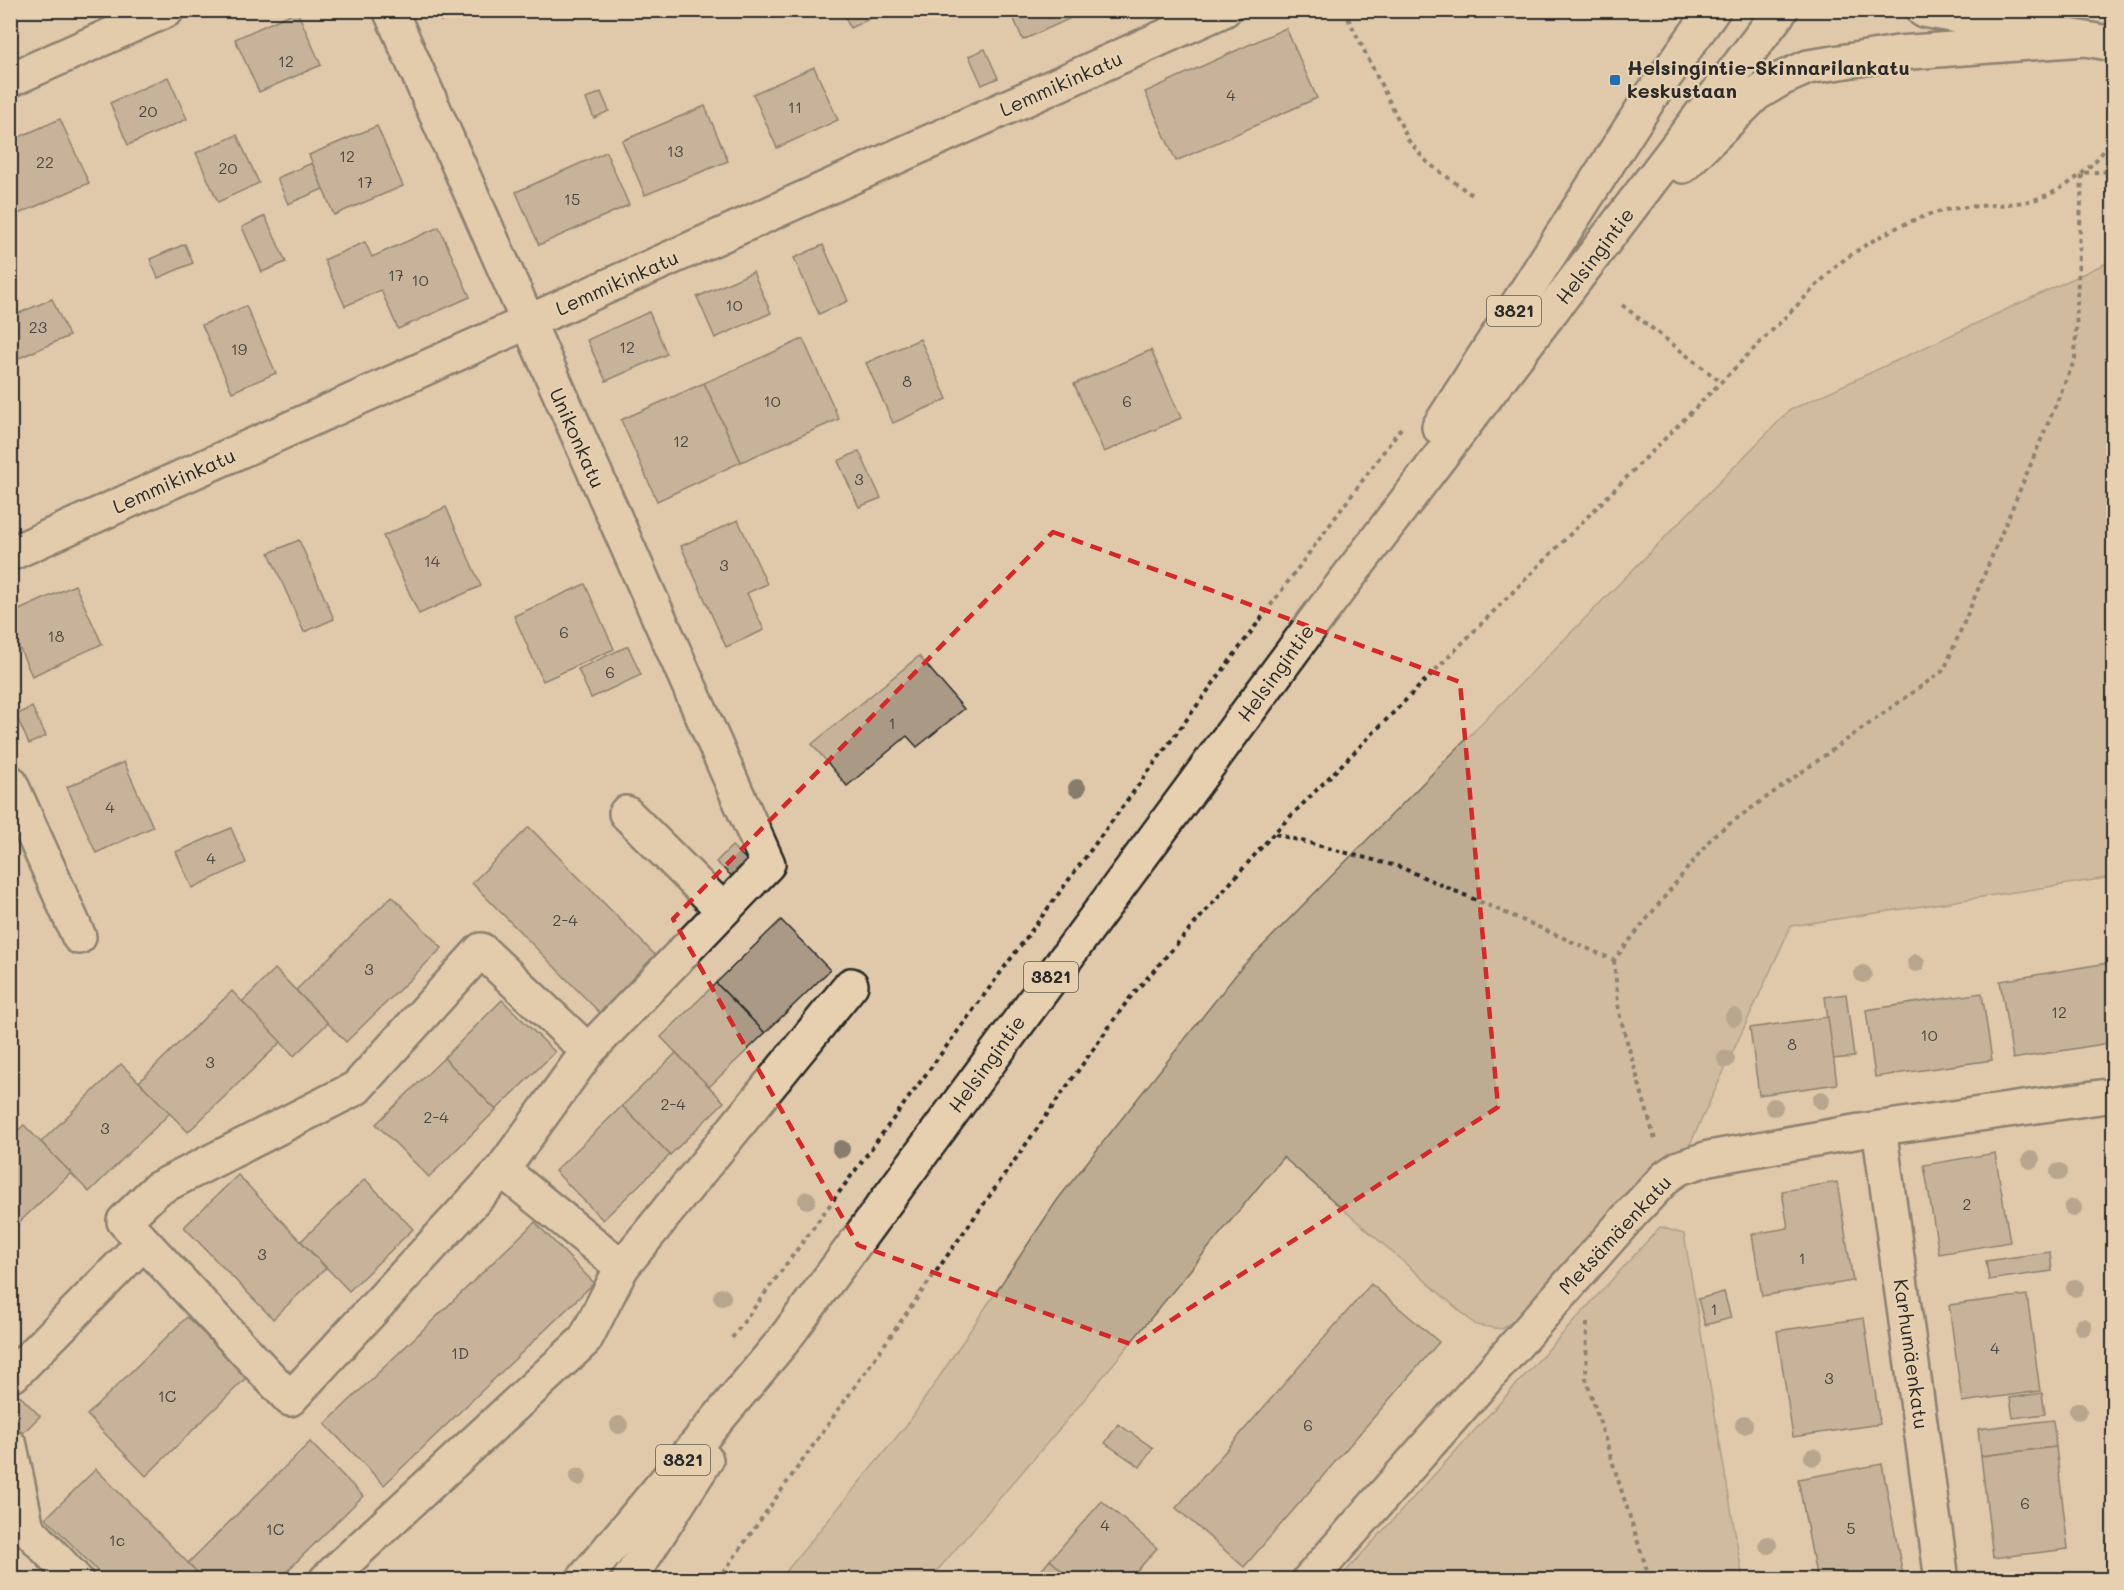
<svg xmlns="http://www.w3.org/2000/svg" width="2124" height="1590" font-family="Mali,sans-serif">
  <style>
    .green { fill: #beac92; stroke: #746c5e; stroke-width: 1.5 }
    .building { fill: #aa9a85; stroke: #2b2b2b; stroke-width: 1.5 }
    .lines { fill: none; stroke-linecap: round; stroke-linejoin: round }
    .minor-casing { stroke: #2b2b2b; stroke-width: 38 }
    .major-casing { stroke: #2b2b2b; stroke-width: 38 }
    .path { stroke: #2b2b2b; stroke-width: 4; stroke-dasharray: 4.5 4.5; stroke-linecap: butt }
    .minor { stroke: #e7d0af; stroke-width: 33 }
    .major { stroke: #e7d0af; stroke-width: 33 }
    .tree { fill: #887d6c }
    .marked { fill: none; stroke: #d62828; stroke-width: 4.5; stroke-dasharray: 12 8; stroke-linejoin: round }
    .poi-dot { fill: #1f6fb2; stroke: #e7d0af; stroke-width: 2 }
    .labels { text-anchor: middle; stroke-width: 4.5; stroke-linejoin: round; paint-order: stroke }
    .number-label { font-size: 16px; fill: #4b4742 }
    .shield { fill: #e7d0af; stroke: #635c53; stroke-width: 1.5 }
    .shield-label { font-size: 18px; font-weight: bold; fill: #2b2b2b }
    .poi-label { font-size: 20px; font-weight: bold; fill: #2b2b2b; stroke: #e7d0af; text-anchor: start }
    .street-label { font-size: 20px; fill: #2b2b2b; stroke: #e7d0af }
  </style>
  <rect width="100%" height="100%" fill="#dfc9aa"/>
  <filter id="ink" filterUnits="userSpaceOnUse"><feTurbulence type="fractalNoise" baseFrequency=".0167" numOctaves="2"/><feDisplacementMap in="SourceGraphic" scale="12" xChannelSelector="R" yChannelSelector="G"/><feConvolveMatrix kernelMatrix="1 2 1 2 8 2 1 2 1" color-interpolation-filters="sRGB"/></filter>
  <g filter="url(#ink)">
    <!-- green -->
    <g class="green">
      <polygon points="2113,260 2113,877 1791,926 1679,1168 1588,1262 1502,1329 1476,1325 1283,1157 1073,1413 930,1579 779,1580 909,1422 1058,1199 1242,967 1790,410"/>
      <polygon points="1660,1227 1684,1234 1743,1579 1339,1579"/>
    </g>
    <!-- building -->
    <g class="building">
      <polygon points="436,10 465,10 441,21"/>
      <polygon points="842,10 878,10 880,14 850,28"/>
      <polygon points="1010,10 1065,10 1069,19 1023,40"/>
      <polygon points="297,11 321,65 259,92 235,39"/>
      <polygon points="1286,28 1317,98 1176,161 1145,92"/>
      <polygon points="985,49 998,78 982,85 969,56"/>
      <polygon points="814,67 838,120 777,148 753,94"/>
      <polygon points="168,77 187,119 128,145 110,103"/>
      <polygon points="601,92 609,111 594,118 586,99"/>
      <polygon points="705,106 728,161 645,195 622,141"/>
      <polygon points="60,119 89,183 16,215 10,204 10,141"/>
      <polygon points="377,126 403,186 334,215 309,155"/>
      <polygon points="237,135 259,183 218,202 196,153"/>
      <polygon points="606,152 629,205 539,245 516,192"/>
      <polygon points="312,163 323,189 288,204 277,178"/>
      <polygon points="265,216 286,262 262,272 242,227"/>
      <polygon points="439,227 470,297 398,329 381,290 345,306 324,260 365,242 372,257"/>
      <polygon points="185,244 193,263 158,278 150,259"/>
      <polygon points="823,245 848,301 819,314 794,258"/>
      <polygon points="753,272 771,313 715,338 697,297"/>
      <polygon points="52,299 69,336 10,362 10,317"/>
      <polygon points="246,306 276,373 232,392 202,325"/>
      <polygon points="649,312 667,354 606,381 587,340"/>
      <polygon points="803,339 839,419 741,462 704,383"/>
      <polygon points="920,339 947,399 893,423 866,363"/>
      <polygon points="1151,350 1181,418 1104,452 1074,384"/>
      <polygon points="704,383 741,462 657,501 621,420"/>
      <polygon points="859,451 881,498 859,507 838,461"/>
      <polygon points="446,507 481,586 419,614 383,536"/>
      <polygon points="738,520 767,584 747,593 764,630 726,647 681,546"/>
      <polygon points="299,540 334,619 304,632 269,553"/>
      <polygon points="585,584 614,649 543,681 514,616"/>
      <polygon points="75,585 102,644 32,676 10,627 10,614"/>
      <polygon points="628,646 641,675 591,698 578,669"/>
      <polygon points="919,656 964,709 917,747 907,736 847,786 812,744"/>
      <polygon points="32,707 46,736 29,744 16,715"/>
      <polygon points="124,762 153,827 96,853 67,787"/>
      <polygon points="529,827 657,957 600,1013 472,883"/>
      <polygon points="231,828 246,863 192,888 176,852"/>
      <polygon points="732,846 749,862 734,878 716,862"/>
      <polygon points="392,896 442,948 346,1042 296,990"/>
      <polygon points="781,920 830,970 765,1033 716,983"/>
      <polygon points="2114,962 2114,1042 2013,1059 2000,981"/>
      <polygon points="275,969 328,1023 294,1056 242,1002"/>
      <polygon points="716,983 765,1033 709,1087 661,1037"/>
      <polygon points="232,991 281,1042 188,1132 139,1082"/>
      <polygon points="1982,993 1992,1060 1875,1077 1866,1010"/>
      <polygon points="1846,994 1854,1057 1833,1059 1825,997"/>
      <polygon points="502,1000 555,1052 496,1110 444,1058"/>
      <polygon points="1828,1017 1837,1084 1759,1095 1750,1028"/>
      <polygon points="676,1053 724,1102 670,1155 622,1106"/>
      <polygon points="444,1058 496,1110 429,1177 376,1124"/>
      <polygon points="121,1064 170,1113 89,1192 41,1142"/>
      <polygon points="622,1106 670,1155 603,1220 555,1171"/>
      <polygon points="24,1125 71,1173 10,1231 10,1137"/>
      <polygon points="1995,1153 2010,1242 1939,1254 1924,1165"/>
      <polygon points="238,1175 326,1268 273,1319 184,1227"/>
      <polygon points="365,1179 413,1229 349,1291 301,1241"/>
      <polygon points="1837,1182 1853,1281 1762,1296 1752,1234 1788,1228 1782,1191"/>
      <polygon points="535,1222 594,1283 384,1485 325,1424"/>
      <polygon points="2050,1252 2052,1271 1989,1280 1986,1261"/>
      <polygon points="1371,1284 1439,1342 1244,1567 1176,1508"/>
      <polygon points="1724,1292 1731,1318 1705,1325 1698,1299"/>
      <polygon points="2027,1295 2040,1391 1962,1402 1949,1305"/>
      <polygon points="187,1317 247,1377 146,1476 87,1415"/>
      <polygon points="1864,1318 1880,1424 1793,1437 1777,1331"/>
      <polygon points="2042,1393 2045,1414 2013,1418 2010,1398"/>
      <polygon points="19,1395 40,1416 22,1434 10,1422 10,1403"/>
      <polygon points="2053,1420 2056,1447 1981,1456 1978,1429"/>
      <polygon points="1118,1424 1153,1448 1140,1467 1105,1443"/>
      <polygon points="310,1442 363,1496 278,1580 205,1580 188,1563"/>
      <polygon points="2056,1447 2068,1549 1993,1558 1981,1456"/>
      <polygon points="1882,1464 1903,1576 1886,1580 1817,1580 1798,1479"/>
      <polygon points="96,1469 188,1563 205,1580 106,1580 46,1518"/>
      <polygon points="1102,1501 1157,1548 1129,1580 1072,1580 1050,1560"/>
      <polygon points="1050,1560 1072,1580 1033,1580"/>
    </g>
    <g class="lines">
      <!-- minor casing -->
      <g class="minor-casing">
        <g id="minor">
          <polyline points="390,10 768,864 588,1051 502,1170 622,1267"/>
          <polyline points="10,80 167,10"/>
          <polyline points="10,554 1224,10"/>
          <polyline points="10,782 79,937"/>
          <polyline points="626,813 723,910"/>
          <polyline points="1879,1128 1942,1580"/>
          <polyline points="502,1170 290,1399 124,1221 157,1189 356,1088 481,950 588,1051"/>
          <polyline points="10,1370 14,1374 143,1243"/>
          <polyline points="10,1446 27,1528 76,1580"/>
          <polyline points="326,1580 585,1340 622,1267 851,985"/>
          <polyline points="1309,1580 1631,1214 1666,1177 1679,1168 1709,1158 1860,1131 2114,1095"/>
        </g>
      </g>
      <!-- major casing -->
      <g class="major-casing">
        <g id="major">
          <polyline points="1923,10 2114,44"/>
          <polyline points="1683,166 1756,94 1781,79 1808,67 1898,53 2085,39"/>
          <polyline points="1439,427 1651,96 1713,10"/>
          <polyline points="583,1580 783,1341 1320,614 1781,10"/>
          <polyline points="629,1580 706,1460"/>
        </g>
      </g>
      <!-- path -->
      <g class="path">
        <polyline points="1344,10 1409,141 1428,163 1472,195"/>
        <polyline points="1622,305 1721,382"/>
        <polyline points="1275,834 1400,867 1614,960 1714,835 1944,670 2075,359 2082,173 2114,171"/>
        <polyline points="1614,960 1619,1013 1655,1140"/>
        <polyline points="1587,1323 1586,1379 1650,1580"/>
        <polyline points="732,1338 1401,428"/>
        <path d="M718 1580 1128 1000 1274 833 1837 265C1869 241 1903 221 1942 211 1970 204 2000 207 2029 201 2064 193 2096 166 2114 136"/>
      </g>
      <!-- minor -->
      <use href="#minor" class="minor"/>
      <!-- major -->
      <use href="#major" class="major"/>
    </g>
    <!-- trees -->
    <g class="tree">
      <circle cx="1077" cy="788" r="9"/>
      <circle cx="1916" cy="963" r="9"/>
      <circle cx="1863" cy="974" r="9"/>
      <circle cx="1734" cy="1017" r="9"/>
      <circle cx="1726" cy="1059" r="9"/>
      <circle cx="1821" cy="1100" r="9"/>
      <circle cx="1774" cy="1107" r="9"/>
      <circle cx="841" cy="1149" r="9"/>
      <circle cx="2031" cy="1160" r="9"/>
      <circle cx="2059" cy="1172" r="9"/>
      <circle cx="807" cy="1200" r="9"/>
      <circle cx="2073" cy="1208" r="9"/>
      <circle cx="2075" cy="1288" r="9"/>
      <circle cx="722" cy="1297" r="9"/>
      <circle cx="2083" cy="1327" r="9"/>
      <circle cx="2078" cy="1411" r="9"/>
      <circle cx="619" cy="1425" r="9"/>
      <circle cx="1744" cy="1425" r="9"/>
      <circle cx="1813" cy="1457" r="9"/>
      <circle cx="578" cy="1477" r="9"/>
      <circle cx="1768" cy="1545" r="9"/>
    </g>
  </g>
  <!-- marked area -->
  <path d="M0 0H2124V1590H0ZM1053 532 1460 682 1498 1107 1133 1345 858 1245 673 919Z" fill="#dfc9aa" fill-opacity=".55" fill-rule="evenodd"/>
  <path class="marked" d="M1053 532 1460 682 1498 1107 1133 1345 858 1245 673 919Z"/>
  <!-- markers -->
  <rect class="poi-dot" x="1609" y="74" width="12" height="12" rx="3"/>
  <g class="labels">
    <!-- number labels -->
    <g class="number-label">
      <text x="286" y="67">12</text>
      <text x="1231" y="101">4</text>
      <text x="795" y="113">11</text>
      <text x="148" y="117">20</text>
      <text x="675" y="157">13</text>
      <text x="347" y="162">12</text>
      <text x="45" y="168">22</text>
      <text x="228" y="174">20</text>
      <text x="365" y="188">17</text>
      <text x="572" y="205">15</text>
      <text x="396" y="281">17</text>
      <text x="420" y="286">10</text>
      <text x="734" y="311">10</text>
      <text x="38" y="333">23</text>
      <text x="627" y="353">12</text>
      <text x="239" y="355">19</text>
      <text x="907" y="387">8</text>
      <text x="772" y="407">10</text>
      <text x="1127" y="407">6</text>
      <text x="681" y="447">12</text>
      <text x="859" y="485">3</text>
      <text x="432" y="567">14</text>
      <text x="724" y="571">3</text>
      <text x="564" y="638">6</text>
      <text x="56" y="642">18</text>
      <text x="610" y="678">6</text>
      <text x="892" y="729">1</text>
      <text x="110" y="813">4</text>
      <text x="211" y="864">4</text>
      <text x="565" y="926">2-4</text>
      <text x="369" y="975">3</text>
      <text x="2059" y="1018">12</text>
      <text x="1929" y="1041">10</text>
      <text x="1792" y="1050">8</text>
      <text x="210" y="1068">3</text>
      <text x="673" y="1110">2-4</text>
      <text x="436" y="1123">2-4</text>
      <text x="105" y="1134">3</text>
      <text x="1967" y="1210">2</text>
      <text x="262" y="1260">3</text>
      <text x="1802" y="1264">1</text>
      <text x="1714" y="1315">1</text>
      <text x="1995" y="1354">4</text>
      <text x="460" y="1359">1D</text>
      <text x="1829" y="1384">3</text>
      <text x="167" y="1402">1C</text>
      <text x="1308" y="1431">6</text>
      <text x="2025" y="1509">6</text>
      <text x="1105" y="1531">4</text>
      <text x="1851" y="1534">5</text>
      <text x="275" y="1535">1C</text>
      <text x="117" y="1546">1c</text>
    </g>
    <!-- shield labels -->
    <g class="shield">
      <rect x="1487" y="296" width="54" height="30" rx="4.5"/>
      <rect x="1024" y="962" width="54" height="30" rx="4.5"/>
      <rect x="656" y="1445" width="54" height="30" rx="4.5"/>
    </g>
    <g class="shield-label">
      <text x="1514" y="317">3821</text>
      <text x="1051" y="983">3821</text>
      <text x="683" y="1466">3821</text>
    </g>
    <!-- poi labels -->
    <g class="poi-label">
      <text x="1627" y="75">Helsingintie-Skinnarilankatu<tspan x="1627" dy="23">keskustaan</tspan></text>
    </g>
    <!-- street labels -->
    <g class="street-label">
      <text transform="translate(1061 84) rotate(-24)" y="7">Lemmikinkatu</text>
      <text transform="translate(1595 256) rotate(-53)" y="7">Helsingintie</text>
      <text transform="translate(617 283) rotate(-24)" y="7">Lemmikinkatu</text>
      <text transform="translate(577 438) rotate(66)" y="7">Unikonkatu</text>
      <text transform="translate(174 481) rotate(-24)" y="7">Lemmikinkatu</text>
      <text transform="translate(1276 673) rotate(-54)" y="7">Helsingintie</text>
      <text transform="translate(987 1064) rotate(-54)" y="7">Helsingintie</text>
      <text transform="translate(1615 1235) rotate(-47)" y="7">Metsämäenkatu</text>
      <text transform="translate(1911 1354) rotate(82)" y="7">Karhumäenkatu</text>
    </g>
  </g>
  <!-- margin -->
  <rect width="2124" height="1590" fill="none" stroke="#e7d0af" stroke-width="36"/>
  <rect x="18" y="18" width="2088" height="1554" fill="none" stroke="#2b2b2b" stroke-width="2" filter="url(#ink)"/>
</svg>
